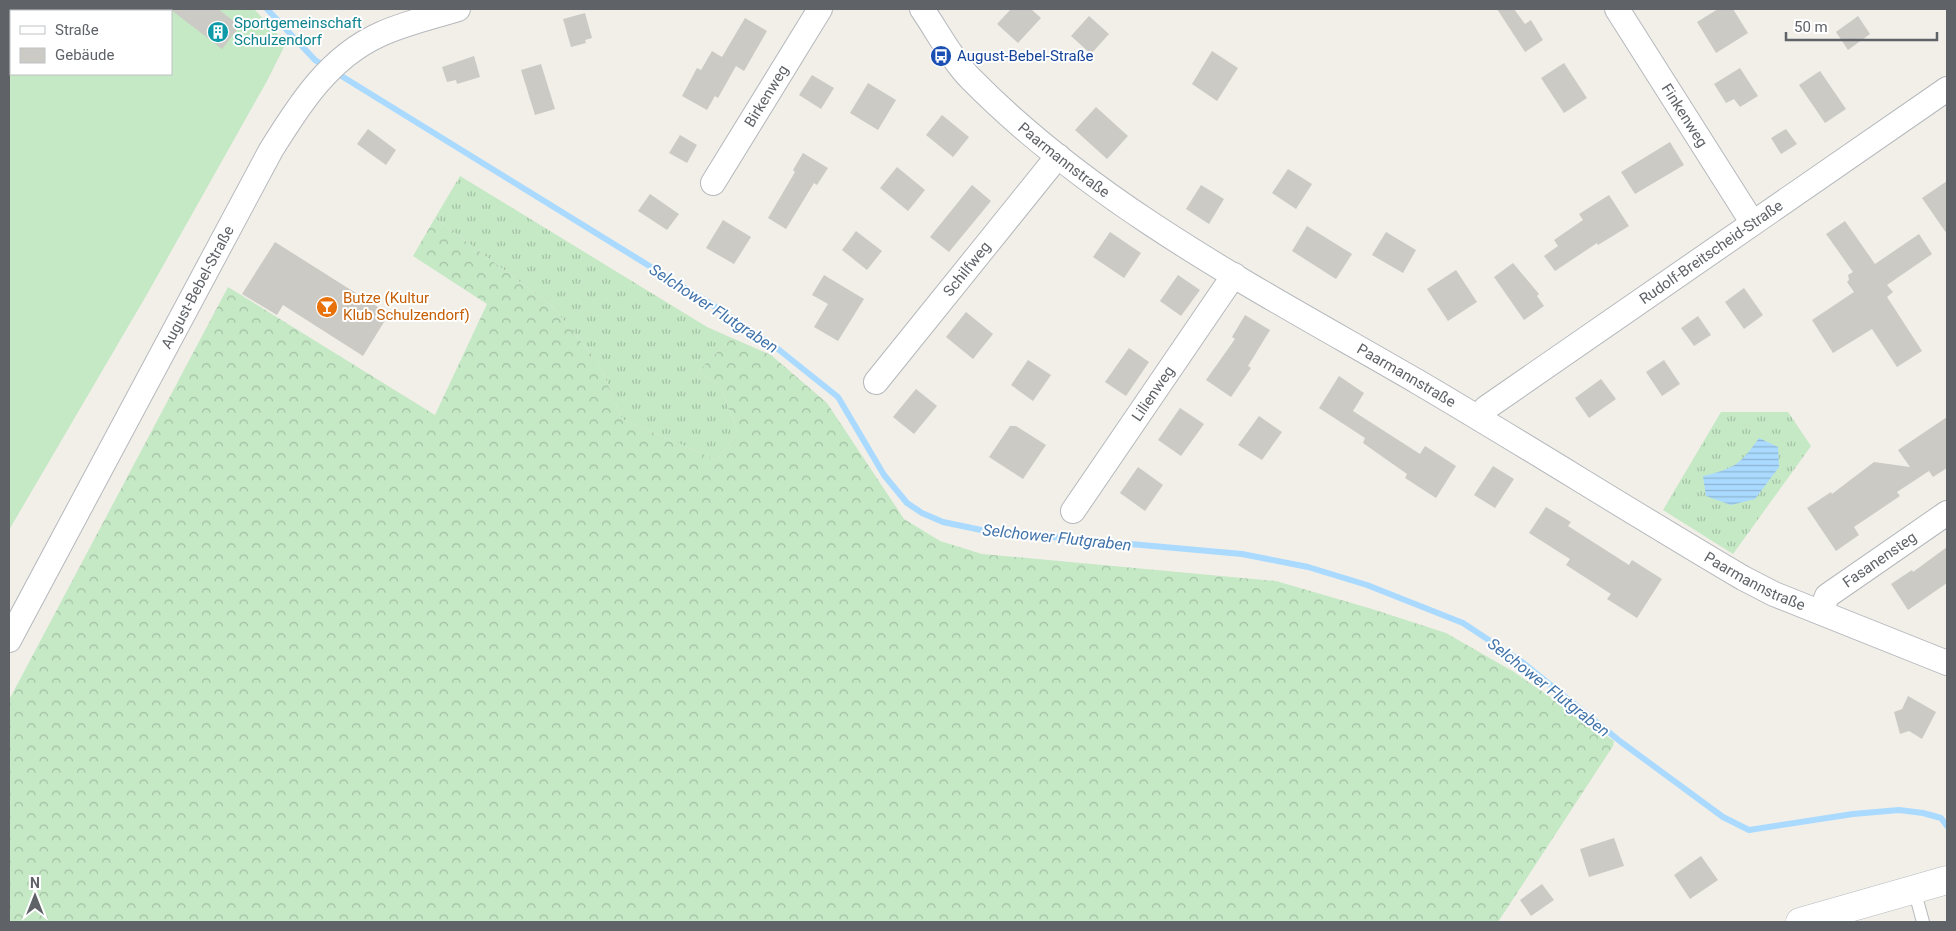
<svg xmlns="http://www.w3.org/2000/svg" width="1956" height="931" font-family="Roboto,sans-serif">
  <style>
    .grass { fill: url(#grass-tufts) }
    .forest { fill: url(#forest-crowns) }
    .garden { fill: #c5e8c5; fill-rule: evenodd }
    .water { fill: url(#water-rules) }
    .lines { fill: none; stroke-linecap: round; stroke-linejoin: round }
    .stream { stroke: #aadaff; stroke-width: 6 }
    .building { fill: #cccac5 }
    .lane-casing { stroke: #b5b8bc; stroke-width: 14 }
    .street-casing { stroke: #b5b8bc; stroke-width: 26 }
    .secondary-casing { stroke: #b6babf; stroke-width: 29 }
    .lane { stroke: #fff; stroke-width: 12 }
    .street { stroke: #fff; stroke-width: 24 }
    .secondary { stroke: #fff; stroke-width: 28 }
    .labels { text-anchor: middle; stroke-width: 4; stroke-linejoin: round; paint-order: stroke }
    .culture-label { font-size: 15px; fill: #0d838f; stroke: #fff; text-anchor: start }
    .transit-label { font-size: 15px; fill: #164399; stroke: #fff; text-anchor: start }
    .street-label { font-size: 15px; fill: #5f6368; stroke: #fff }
    .food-label { font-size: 15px; fill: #c56008; stroke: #fff; text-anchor: start }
    .water-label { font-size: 16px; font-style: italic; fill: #4174aa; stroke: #fff }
  </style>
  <defs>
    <pattern id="grass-tufts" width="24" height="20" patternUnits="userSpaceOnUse" patternTransform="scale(1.25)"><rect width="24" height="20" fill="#c5e8c5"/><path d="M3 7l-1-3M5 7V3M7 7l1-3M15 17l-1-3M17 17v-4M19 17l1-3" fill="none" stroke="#a3c0a4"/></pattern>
    <pattern id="forest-crowns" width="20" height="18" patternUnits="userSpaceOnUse" patternTransform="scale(1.25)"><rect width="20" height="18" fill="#c5e8c5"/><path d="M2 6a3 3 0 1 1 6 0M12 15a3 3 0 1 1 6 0" fill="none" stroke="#a3c0a4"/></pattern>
    <pattern id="water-rules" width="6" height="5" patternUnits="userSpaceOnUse" patternTransform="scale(1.25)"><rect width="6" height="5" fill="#aadaff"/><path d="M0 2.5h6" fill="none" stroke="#8eb4d2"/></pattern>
  </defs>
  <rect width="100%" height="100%" fill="#f1efe8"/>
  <!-- grass -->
  <g class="grass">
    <polygon points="460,176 707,327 732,338 699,370 721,388 738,432 717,460 622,419 600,365 552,306 435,218"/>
    <polygon points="1721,412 1788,412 1811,446 1733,554 1663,510"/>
  </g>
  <!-- forest -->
  <polygon class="forest" points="435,218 552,306 600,365 622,419 717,460 738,432 721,388 699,370 732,338 771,355 827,403 904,519 940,541 982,554 1276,581 1372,609 1446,633 1514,672 1614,741 1613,746 1498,922 9,922 9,700 228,287 435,415 487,304 413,256"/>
  <!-- garden -->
  <path class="garden" d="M9 9H254L286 43 267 81 146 296 9 530ZM11 11H171V74H11Z"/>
  <!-- water -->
  <path class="water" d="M1759 438 1778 447 1779 467 1755 499 1731 505 1706 496 1703 476C1734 469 1741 464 1759 438Z"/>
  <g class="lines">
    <!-- stream -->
    <g class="stream">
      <polyline points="267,9 315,60 326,67"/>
      <polyline points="335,72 711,304 778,349 838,397 884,475 907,503 922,513 943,522 986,531 1242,554 1308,567 1367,585 1463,623 1522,662 1621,742 1723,817 1749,830 1853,814 1899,810 1923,813 1941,818 1947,826"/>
    </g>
  </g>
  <!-- building -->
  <g class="building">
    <polygon points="170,9 218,9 240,26 222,49"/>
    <polygon points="1011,9 1031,9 1041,18 1018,43 997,24"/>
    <polygon points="1497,9 1514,9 1525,24 1531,20 1543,40 1525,52"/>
    <polygon points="1718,9 1733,9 1748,33 1716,53 1697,22"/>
    <polygon points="585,13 592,38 585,40 586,43 571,47 563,19"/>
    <polygon points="1089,16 1109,34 1091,54 1071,36"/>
    <polygon points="1858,16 1870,34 1848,50 1836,32"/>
    <polygon points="745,18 767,31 744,71 736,66 718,98 715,96 707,110 682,96 697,68 701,70 712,51 722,57"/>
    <polygon points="1212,51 1238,68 1217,101 1192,84"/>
    <polygon points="474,56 480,77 457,84 456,80 447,82 442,67"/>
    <polygon points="1564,63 1587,98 1564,113 1541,78"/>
    <polygon points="541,64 555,109 535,115 521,70"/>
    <polygon points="1740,68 1758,96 1740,107 1734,99 1726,103 1714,84"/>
    <polygon points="1820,71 1846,109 1825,123 1799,85"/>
    <polygon points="812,75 834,88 821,109 799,95"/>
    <polygon points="868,83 896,100 878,130 850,113"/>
    <polygon points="1096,107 1128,136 1107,159 1075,130"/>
    <polygon points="942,115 969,137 953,157 926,135"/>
    <polygon points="368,129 396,150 386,165 357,144"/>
    <polygon points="1786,129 1797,144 1781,154 1771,138"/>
    <polygon points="680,135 697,145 687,163 669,153"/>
    <polygon points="1670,142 1684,165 1635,194 1621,172"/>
    <polygon points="803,153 828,168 817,185 814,183 786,229 768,218 795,172 793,170"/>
    <polygon points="897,167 925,190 908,211 880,188"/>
    <polygon points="1288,169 1312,184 1296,209 1272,193"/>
    <polygon points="1947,181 1947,234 1922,198"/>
    <polygon points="972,185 991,201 949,252 930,237"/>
    <polygon points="1201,185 1224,199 1209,224 1186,209"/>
    <polygon points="650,194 679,214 667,230 638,211"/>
    <polygon points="1609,195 1629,226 1598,245 1597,243 1555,271 1544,256 1558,246 1554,240 1583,220 1579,214"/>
    <polygon points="723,220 751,237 734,264 706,248"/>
    <polygon points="1845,221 1875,264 1919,234 1932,254 1887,285 1893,292 1887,297 1922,351 1897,367 1872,329 1833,353 1812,320 1854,292 1847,282 1849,280 1848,275 1853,272 1826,234"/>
    <polygon points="1307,226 1352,254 1336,279 1292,251"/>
    <polygon points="856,231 882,251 867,270 842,250"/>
    <polygon points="1110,232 1141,253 1124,278 1093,257"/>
    <polygon points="1386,232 1416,250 1403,273 1372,255"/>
    <polygon points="275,242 389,314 363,356 283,305 277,315 242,294"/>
    <polygon points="1513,263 1539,294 1537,296 1544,306 1524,320 1494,277"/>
    <polygon points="1456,270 1477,302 1448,321 1427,289"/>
    <polygon points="824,275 864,299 838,341 814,327 828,304 812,295"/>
    <polygon points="1178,275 1200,290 1181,316 1160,301"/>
    <polygon points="1744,288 1763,315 1744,329 1725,302"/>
    <polygon points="966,312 993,334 973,359 946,337"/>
    <polygon points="1245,315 1270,330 1248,366 1251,368 1231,397 1206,380 1235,339 1232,337"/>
    <polygon points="1698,316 1711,335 1694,346 1681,328"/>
    <polygon points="1129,348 1149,362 1126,396 1105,382"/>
    <polygon points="1028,360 1051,375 1033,401 1011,385"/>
    <polygon points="1664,360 1680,384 1662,396 1646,372"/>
    <polygon points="1339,376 1364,393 1353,411 1420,454 1425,446 1456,466 1436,498 1405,478 1407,474 1363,443 1365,438 1319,408"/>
    <polygon points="1601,379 1616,399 1589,418 1575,398"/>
    <polygon points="916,389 937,406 914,434 893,417"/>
    <polygon points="1180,408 1204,424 1181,456 1158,440"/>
    <polygon points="1259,416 1282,432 1262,460 1238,445"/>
    <polygon points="1947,417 1947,468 1933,477 1929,471 1897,492 1900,496 1854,527 1859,535 1836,551 1807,508 1831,492 1832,494 1874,462 1910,467 1898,450"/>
    <polygon points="1010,426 1016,426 1046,445 1023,479 989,457"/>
    <polygon points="1493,466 1514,479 1495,508 1474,495"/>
    <polygon points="1138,467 1163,485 1145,511 1120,493"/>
    <polygon points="1546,507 1571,522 1568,526 1629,565 1632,560 1662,579 1637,618 1607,599 1611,594 1566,565 1570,559 1529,533"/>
    <polygon points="1947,547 1947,583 1908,610 1891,584 1912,570 1913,572"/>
    <polygon points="1908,696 1936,712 1922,739 1909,731 1900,734 1894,712 1902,709"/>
    <polygon points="1614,838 1624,866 1589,877 1580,849"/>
    <polygon points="1701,856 1718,880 1690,899 1674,875"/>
    <polygon points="1542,884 1554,900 1531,916 1520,900"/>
  </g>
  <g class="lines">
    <!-- lane casing -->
    <g class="lane-casing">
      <polyline id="lane" points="1914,889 1923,922"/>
    </g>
    <!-- street casing -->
    <g class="street-casing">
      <g id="street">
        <path id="s1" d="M922 9C938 32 952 60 971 79 1098 208 1263 292 1418 382 1527 446 1634 514 1743 578L1774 594 1947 663"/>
        <path id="s2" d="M1617 9 1752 222"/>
        <path id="s3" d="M713 183 820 9"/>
        <path id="s4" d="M876 382 1058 156"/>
        <path id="s5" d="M1479 418 1486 408 1947 89"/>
        <path id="s6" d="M1073 511 1234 275"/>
        <path id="s7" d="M1821 612 1827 596 1947 513"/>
        <path id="s8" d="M9 640 271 150C299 105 329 57 381 34 405 23 432 17 458 9"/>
      </g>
    </g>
    <!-- secondary casing -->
    <g class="secondary-casing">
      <polyline id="secondary" points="1800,922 1947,880"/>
    </g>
    <!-- lane -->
    <use href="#lane" class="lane"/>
    <!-- street -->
    <use href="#street" class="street"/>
    <!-- secondary -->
    <use href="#secondary" class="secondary"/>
  </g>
  <!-- icons -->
  <defs>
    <g id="building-disc" transform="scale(1.125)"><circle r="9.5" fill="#0f9aa8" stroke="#fff"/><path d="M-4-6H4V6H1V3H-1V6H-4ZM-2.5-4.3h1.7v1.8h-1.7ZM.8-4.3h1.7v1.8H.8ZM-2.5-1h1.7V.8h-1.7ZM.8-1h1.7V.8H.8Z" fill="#fff"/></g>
    <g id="bus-disc" transform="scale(1.125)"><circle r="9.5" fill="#1a4fb4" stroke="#fff"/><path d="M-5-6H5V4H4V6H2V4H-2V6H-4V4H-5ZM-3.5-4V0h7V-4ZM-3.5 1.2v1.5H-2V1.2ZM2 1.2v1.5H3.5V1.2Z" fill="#fff"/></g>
    <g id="bar-disc" transform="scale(1.125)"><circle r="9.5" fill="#e8710a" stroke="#fff"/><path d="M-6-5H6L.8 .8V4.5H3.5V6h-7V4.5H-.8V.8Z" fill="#fff"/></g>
  </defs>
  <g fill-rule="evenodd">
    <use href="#building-disc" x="218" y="32"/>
    <use href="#bus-disc" x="941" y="56"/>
    <use href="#bar-disc" x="327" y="307"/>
  </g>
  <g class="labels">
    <!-- culture labels -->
    <g class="culture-label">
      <text x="234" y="28">Sportgemeinschaft<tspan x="234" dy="17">Schulzendorf</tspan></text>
    </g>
    <!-- transit labels -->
    <g class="transit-label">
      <text x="957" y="61">August-Bebel-Straße</text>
    </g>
    <!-- street labels -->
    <g class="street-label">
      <text dy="5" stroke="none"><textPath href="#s3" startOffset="102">Birkenweg</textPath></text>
      <text dy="5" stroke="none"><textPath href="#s2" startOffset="126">Finkenweg</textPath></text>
      <text dy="5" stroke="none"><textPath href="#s1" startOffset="209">Paarmannstraße</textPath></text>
      <text dy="5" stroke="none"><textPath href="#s5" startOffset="286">Rudolf-Breitscheid-Straße</textPath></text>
      <text dy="5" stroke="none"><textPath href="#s4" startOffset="145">Schilfweg</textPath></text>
      <text dy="5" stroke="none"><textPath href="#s8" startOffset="400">August-Bebel-Straße</textPath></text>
      <text dy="5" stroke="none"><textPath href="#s1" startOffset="614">Paarmannstraße</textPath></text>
      <text dy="5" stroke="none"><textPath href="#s6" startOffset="142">Lilienweg</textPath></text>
      <text dy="5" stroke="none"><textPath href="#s7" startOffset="81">Fasanensteg</textPath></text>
      <text dy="5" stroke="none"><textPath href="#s1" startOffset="1019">Paarmannstraße</textPath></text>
    </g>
    <!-- food labels -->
    <g class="food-label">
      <text x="343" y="303">Butze (Kultur<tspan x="343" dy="17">Klub Schulzendorf)</tspan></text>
    </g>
    <!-- water labels -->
    <g class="water-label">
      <text transform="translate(714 308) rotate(33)" y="6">Selchower Flutgraben</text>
      <text transform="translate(1057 537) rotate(6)" y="6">Selchower Flutgraben</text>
      <text transform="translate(1549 687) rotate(38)" y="6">Selchower Flutgraben</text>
    </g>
  </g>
  <!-- border -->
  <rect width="1956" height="931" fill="none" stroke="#5f6368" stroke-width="20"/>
  <!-- legend -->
  <rect x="10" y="10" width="162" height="65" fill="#ffffff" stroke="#bfc1c3"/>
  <rect x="20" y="26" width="25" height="8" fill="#ffffff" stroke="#bfc1c3"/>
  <text x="55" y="35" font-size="15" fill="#5f6368">Straße</text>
  <rect x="20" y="48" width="25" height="15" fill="#cccac5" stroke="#bfc1c3"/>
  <text x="55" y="60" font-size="15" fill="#5f6368">Gebäude</text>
  <!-- north arrow -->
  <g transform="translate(35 896)" stroke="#ffffff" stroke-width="4" paint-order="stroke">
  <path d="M0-4L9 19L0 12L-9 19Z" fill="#5f6368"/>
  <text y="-8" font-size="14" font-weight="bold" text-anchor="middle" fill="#5f6368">N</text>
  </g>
  <!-- scale -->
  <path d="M1786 32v8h151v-8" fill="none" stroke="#5f6368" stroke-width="2.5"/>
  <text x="1794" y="32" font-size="15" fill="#5f6368" stroke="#ffffff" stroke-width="4" paint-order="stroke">50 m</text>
</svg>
